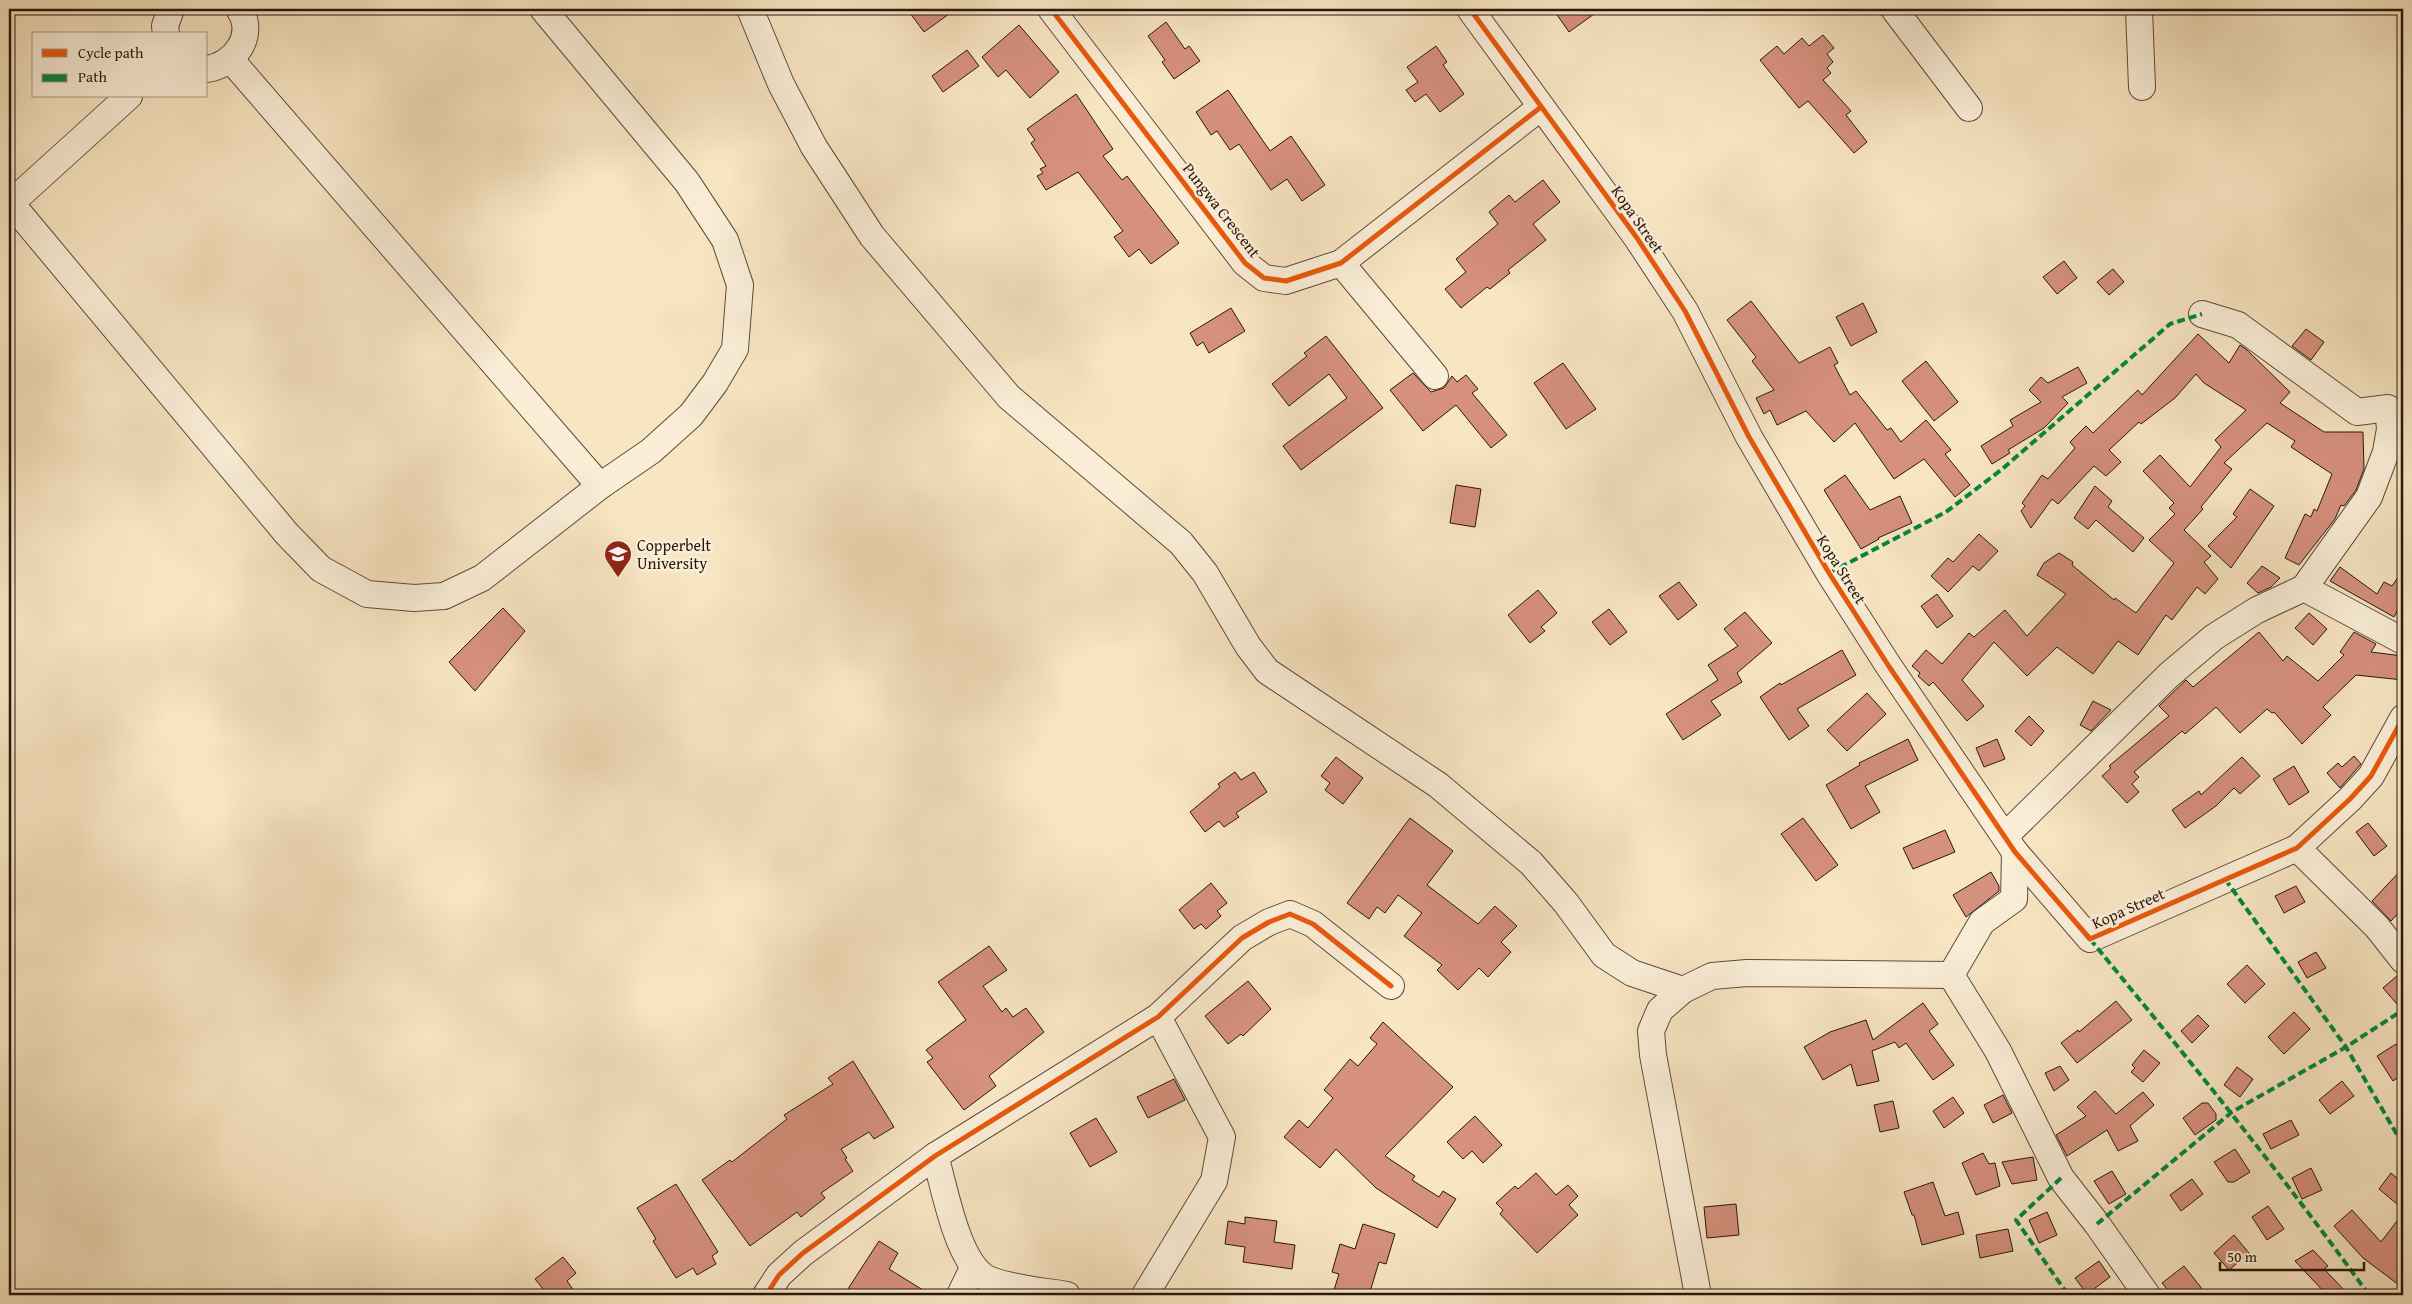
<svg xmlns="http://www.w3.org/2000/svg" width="2412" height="1304" font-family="'Gentium Book Plus',serif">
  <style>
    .building { fill: #d6907e; stroke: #27180e }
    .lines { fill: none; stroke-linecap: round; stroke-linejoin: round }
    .minor-casing { stroke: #5b4b3b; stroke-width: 28 }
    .minor { stroke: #faeed7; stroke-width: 26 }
    .quiet { stroke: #00873e; stroke-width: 4; stroke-dasharray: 8 4; stroke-linecap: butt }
    .cycleway-casing { stroke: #faeed7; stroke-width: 8 }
    .cycleway { stroke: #e8590c; stroke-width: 5 }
    .labels { text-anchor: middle; stroke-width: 5; stroke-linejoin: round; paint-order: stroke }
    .street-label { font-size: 16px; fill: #27180e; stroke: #faeed7 }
    .poi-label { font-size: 16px; fill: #27180e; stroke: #faeed7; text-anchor: start }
  </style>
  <rect width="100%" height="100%" fill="#f8e5c2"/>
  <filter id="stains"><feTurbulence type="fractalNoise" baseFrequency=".004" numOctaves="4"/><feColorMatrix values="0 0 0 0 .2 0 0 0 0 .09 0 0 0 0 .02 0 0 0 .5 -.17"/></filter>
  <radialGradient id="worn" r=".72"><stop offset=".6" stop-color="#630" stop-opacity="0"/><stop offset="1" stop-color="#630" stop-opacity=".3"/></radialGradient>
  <!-- building -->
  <g class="building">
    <polygon points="907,9 956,9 924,32"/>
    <polygon points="1553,9 1601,9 1569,32"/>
    <polygon points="1166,22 1185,49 1189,46 1200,61 1174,79 1162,62 1165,60 1148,36"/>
    <polygon points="1019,25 1059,72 1030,98 1006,70 998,77 982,57"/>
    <polygon points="1823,35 1834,48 1827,54 1833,62 1827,68 1831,73 1823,80 1851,111 1846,115 1867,142 1854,153 1808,101 1799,108 1760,60 1777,46 1784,54 1802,38 1809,46"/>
    <polygon points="1436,46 1447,62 1443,65 1464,94 1440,112 1426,94 1415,102 1406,90 1418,82 1407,67"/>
    <polygon points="967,50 979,66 943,92 932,76"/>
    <polygon points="1228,90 1270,151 1291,136 1325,185 1302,201 1287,179 1271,190 1239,144 1230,150 1217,131 1211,135 1196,112"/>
    <polygon points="1076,94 1113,149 1103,156 1122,180 1127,176 1179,243 1151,264 1139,249 1129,257 1114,237 1123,231 1078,172 1046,190 1037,176 1043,173 1040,169 1046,166 1031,143 1035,140 1027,129"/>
    <polygon points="1543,180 1560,202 1533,224 1546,240 1508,270 1510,273 1490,289 1487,287 1461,308 1445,289 1466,272 1456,259 1498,224 1489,212 1509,195 1515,202"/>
    <polygon points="2064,261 2077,278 2057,294 2043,277"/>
    <polygon points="2113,269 2124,282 2109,295 2097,282"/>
    <polygon points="1751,301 1799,363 1830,347 1838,363 1834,365 1850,395 1856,391 1887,430 1891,428 1901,442 1926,420 1951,450 1945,454 1970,485 1955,497 1924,459 1894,479 1855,423 1834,442 1806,411 1777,425 1770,410 1764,414 1756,398 1774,390 1752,361 1756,357 1727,320"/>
    <polygon points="1863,303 1877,332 1851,346 1836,317"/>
    <polygon points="1231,308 1245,331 1209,353 1203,342 1197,346 1190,333"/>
    <polygon points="2306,329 2324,342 2311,360 2292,346"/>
    <polygon points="2198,334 2229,363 2240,345 2247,350 2290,392 2280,403 2324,432 2363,432 2364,469 2356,490 2344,506 2341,505 2335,519 2299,565 2285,558 2305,514 2311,517 2314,509 2317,511 2332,474 2291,447 2295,441 2267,423 2224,463 2232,469 2201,507 2203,509 2184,530 2211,556 2204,562 2218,579 2205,594 2197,587 2172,620 2166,615 2138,655 2118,641 2093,674 2057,647 2027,676 1994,642 1962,680 1984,706 1967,721 1933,682 1929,686 1918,676 1920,673 1912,666 1926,650 1942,664 1969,633 1974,637 2005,610 2027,636 2066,594 2037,575 2044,563 2059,553 2073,562 2072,565 2114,600 2115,598 2136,613 2174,563 2149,540 2175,514 2169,508 2174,503 2143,471 2160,455 2190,487 2221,447 2215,440 2246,410 2204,383 2196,374 2175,398 2141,424 2139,422 2109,450 2121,462 2106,476 2094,466 2058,504 2052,499 2031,528 2021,511 2025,506 2022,503 2042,475 2048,479 2075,448 2070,442 2086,426 2093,433 2138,390 2142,395"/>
    <polygon points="1326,336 1383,408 1301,470 1283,446 1347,398 1329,374 1289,406 1272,384 1307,356 1304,353"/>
    <polygon points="1926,361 1958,402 1934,421 1902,381"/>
    <polygon points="1563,363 1596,409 1566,429 1534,383"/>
    <polygon points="2078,367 2087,383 2062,397 2068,403 2044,428 2008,450 2010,453 1992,464 1981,446 2013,426 2010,420 2041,402 2029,390 2041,377 2048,383"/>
    <polygon points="1413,373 1431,392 1444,388 1452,376 1457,382 1466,375 1478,389 1472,393 1507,435 1491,448 1456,405 1423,431 1390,390"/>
    <polygon points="1845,475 1870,510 1900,496 1912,523 1878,538 1879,539 1861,549 1824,490"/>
    <polygon points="1456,485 1481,489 1475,527 1450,523"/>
    <polygon points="2095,486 2112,501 2108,507 2144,538 2133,552 2096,520 2088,529 2074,518"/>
    <polygon points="2250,489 2274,506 2231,568 2208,546 2237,517 2233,514"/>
    <polygon points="1979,534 1998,551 1979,571 1973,566 1948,592 1931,576 1948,558 1953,562"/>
    <polygon points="2262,566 2280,578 2271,587 2258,593 2247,583"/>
    <polygon points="2340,567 2377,594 2384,582 2392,586 2403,570 2403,600 2394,617 2330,581"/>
    <polygon points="1679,582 1697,605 1678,620 1659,596"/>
    <polygon points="1538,590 1557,613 1541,627 1545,631 1530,643 1508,615"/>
    <polygon points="1937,594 1953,616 1937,628 1921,606"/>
    <polygon points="503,608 525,631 475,691 449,662"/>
    <polygon points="1609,609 1627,632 1610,645 1592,622"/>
    <polygon points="1745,612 1772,643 1737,673 1742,682 1711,701 1721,715 1683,740 1666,714 1718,680 1708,665 1738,646 1724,629"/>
    <polygon points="2309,613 2327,629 2313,645 2295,628"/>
    <polygon points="2259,632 2283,661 2287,656 2318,681 2344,655 2340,652 2354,632 2376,644 2371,652 2403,656 2403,680 2356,675 2323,707 2331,715 2302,744 2274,712 2272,713 2267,709 2240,733 2216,707 2185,734 2182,731 2134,772 2139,777 2132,784 2139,792 2127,803 2102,776 2111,768 2109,766 2169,716 2159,706 2186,680 2193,687"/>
    <polygon points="1842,650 1856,675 1797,709 1809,726 1789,740 1760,697 1780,683 1781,685"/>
    <polygon points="1867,693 1886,714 1847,751 1827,730"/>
    <polygon points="2093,701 2111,710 2091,731 2080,725"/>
    <polygon points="2029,716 2044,731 2031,746 2015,731"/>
    <polygon points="1908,739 1918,760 1865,786 1880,812 1851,829 1826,785 1860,765 1859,763"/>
    <polygon points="1997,739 2005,759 1984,767 1976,748"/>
    <polygon points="2354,756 2361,764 2340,788 2327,773 2338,763 2342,767"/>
    <polygon points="1336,757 1363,778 1343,804 1325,790 1330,783 1321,776"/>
    <polygon points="2242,757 2260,776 2240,794 2234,788 2216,806 2185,828 2172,810 2199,791 2201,795"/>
    <polygon points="2294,766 2309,792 2289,805 2273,779"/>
    <polygon points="1235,772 1241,780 1254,772 1267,792 1236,813 1239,817 1224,827 1219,821 1205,832 1190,812 1220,787 1218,784"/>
    <polygon points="1410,818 1453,851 1427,885 1478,924 1495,906 1517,926 1501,942 1511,952 1488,977 1479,968 1458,990 1437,970 1442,965 1404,936 1422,913 1398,895 1385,913 1377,907 1369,919 1347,903"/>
    <polygon points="1803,818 1838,865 1816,881 1781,834"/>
    <polygon points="2368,823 2387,846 2374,856 2356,832"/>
    <polygon points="1945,830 1955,852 1913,869 1903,848"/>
    <polygon points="2403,868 2403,908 2391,921 2372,901"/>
    <polygon points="1991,872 1999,886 1999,891 1966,917 1953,895"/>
    <polygon points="1211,883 1227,903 1217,911 1221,916 1206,929 1201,924 1194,929 1179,910"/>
    <polygon points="2296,886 2305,902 2284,913 2275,896"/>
    <polygon points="989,946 1007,970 983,986 1002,1012 1006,1008 1013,1017 1026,1008 1044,1032 989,1076 996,1086 964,1110 927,1062 933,1058 926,1050 966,1020 938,982"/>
    <polygon points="2316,952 2326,968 2307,978 2298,962"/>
    <polygon points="2247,965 2265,984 2245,1003 2227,984"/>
    <polygon points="2399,974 2403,975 2403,1011 2383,988"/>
    <polygon points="1248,981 1271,1009 1243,1036 1241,1034 1228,1044 1205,1016"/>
    <polygon points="2116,1001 2132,1020 2077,1063 2061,1043 2078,1030 2079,1032"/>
    <polygon points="1923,1003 1938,1024 1929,1031 1954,1065 1933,1080 1906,1043 1899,1048 1895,1042 1872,1051 1879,1081 1857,1086 1851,1064 1823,1080 1804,1047 1830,1032 1866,1020 1873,1040"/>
    <polygon points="2294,1012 2310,1029 2284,1054 2268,1037"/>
    <polygon points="2198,1015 2209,1026 2192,1043 2181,1031"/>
    <polygon points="1383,1022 1453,1087 1385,1156 1415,1176 1412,1180 1439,1197 1443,1191 1456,1199 1437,1228 1376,1188 1336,1149 1320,1168 1284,1137 1299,1120 1308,1128 1333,1098 1324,1090 1350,1059 1358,1066 1377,1044 1370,1038"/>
    <polygon points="2396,1044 2403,1055 2403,1074 2393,1081 2377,1056"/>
    <polygon points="2144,1050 2160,1063 2143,1082 2131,1072 2135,1068 2132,1065"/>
    <polygon points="853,1061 894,1127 874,1139 869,1132 841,1149 847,1158 845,1159 853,1171 821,1193 825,1198 801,1217 797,1212 750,1246 702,1180 730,1160 732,1162 787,1119 784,1115 833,1084 828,1078"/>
    <polygon points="2060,1066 2069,1080 2054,1091 2045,1073"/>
    <polygon points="2237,1067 2253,1079 2240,1097 2224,1085"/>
    <polygon points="1174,1079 1185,1100 1148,1118 1137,1097"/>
    <polygon points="2342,1081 2354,1096 2330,1114 2319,1100"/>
    <polygon points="2095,1091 2116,1114 2143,1092 2154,1105 2130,1126 2138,1141 2118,1151 2107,1130 2067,1156 2056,1135 2086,1116 2077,1107"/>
    <polygon points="2003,1095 2012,1113 1993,1123 1984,1105"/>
    <polygon points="1953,1097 1964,1113 1944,1128 1933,1111"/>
    <polygon points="1893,1101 1899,1128 1880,1132 1874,1105"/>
    <polygon points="2202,1103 2208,1103 2216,1114 2216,1120 2195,1135 2183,1118"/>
    <polygon points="1475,1116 1502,1145 1483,1163 1472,1151 1463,1159 1447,1142"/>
    <polygon points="1096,1118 1117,1152 1090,1167 1070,1133"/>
    <polygon points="2291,1120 2299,1135 2271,1149 2263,1134"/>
    <polygon points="2235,1149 2250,1172 2234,1182 2228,1182 2214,1162"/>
    <polygon points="1983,1153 1989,1164 1995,1163 2000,1186 1976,1195 1962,1163"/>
    <polygon points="2033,1157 2037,1180 2012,1184 2002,1162"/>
    <polygon points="2311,1168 2322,1190 2302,1199 2292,1178"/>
    <polygon points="2112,1171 2126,1194 2109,1204 2094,1181"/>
    <polygon points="1536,1173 1556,1195 1568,1185 1578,1196 1569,1205 1578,1215 1537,1253 1500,1214 1503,1210 1496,1203 1515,1186 1518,1189"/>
    <polygon points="2391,1173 2403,1183 2403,1209 2379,1189"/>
    <polygon points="2192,1179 2203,1194 2181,1211 2170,1195"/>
    <polygon points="1933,1182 1945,1216 1958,1212 1964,1234 1922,1245 1914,1215 1912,1215 1904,1192"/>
    <polygon points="676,1184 718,1252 712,1256 716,1264 697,1275 693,1268 676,1278 653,1241 656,1239 637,1208"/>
    <polygon points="1736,1204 1739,1235 1707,1238 1704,1207"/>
    <polygon points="2268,1206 2284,1229 2267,1240 2252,1217"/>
    <polygon points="2352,1210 2381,1242 2403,1213 2403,1288 2363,1258 2334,1226"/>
    <polygon points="2047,1212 2057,1235 2039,1243 2029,1220"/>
    <polygon points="1245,1217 1277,1221 1274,1242 1295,1245 1292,1269 1243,1262 1245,1247 1225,1244 1228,1221 1245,1224"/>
    <polygon points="1363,1224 1395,1234 1386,1264 1379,1262 1369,1295 1351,1295 1334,1290 1339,1274 1332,1272 1340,1244 1355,1249"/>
    <polygon points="2008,1229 2013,1251 1980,1258 1976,1235"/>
    <polygon points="2234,1235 2249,1253 2229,1270 2214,1253"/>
    <polygon points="879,1241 898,1253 889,1269 931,1295 844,1295"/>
    <polygon points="2313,1250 2328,1266 2324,1269 2349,1295 2327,1295 2295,1261"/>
    <polygon points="563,1257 576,1273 567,1281 577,1295 548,1295 535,1279"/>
    <polygon points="2099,1261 2110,1277 2087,1294 2075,1278"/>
    <polygon points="2184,1266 2207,1295 2172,1295 2162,1283"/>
  </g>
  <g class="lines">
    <!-- minor casing -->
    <g class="minor-casing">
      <g id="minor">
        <polyline points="750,9 781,84 814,147 872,236 1009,397 1181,543 1205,573 1248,646 1267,671 1438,785 1531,863 1566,903 1604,955 1632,973 1683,990"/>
        <polyline points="1051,9 1245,263 1264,278 1286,281 1341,263 1541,107"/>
        <polyline points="1470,9 1637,238 1685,311 1749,437 1829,573 1888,665 2015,852 2090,939 2297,848 2350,799 2371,776 2403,718"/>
        <polyline points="1894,9 1969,108"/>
        <polyline points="2139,9 2142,87"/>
        <polyline points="166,34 165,26 171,9"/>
        <polyline points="231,60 600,486"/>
        <path d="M206 69C234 66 257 35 239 9"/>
        <polyline points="9,201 287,534 321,569 367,594 414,598 444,596 482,578 600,486 651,451 691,415 715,383 735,349 740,285 725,240 687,182 543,9"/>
        <polyline points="11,203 129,96"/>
        <polyline points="1341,263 1435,376"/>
        <polyline points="2304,588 2403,641"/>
        <polyline points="2005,836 2169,675 2214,637 2257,610 2304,588 2369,497 2386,452 2390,429 2388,408 2357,412 2238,325 2202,314"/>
        <polyline points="2297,848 2377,927 2403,960"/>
        <polyline points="1951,975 1998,1051 2061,1178 2097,1224 2147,1295"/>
        <polyline points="1951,975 1982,922 2014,899 2015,852"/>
        <path d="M935 1156C945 1188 957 1264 988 1279 1009 1288 1043 1291 1067 1295"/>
        <polyline points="766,1295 779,1275 803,1253 935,1156 1158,1017 1242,938 1269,922 1290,914 1313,924 1391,986"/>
        <polyline points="960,1295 973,1268"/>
        <polyline points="1145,1295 1214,1181 1222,1137 1158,1017"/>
        <polyline points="1698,1295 1653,1055 1651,1031 1660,1010 1683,990 1712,976 1747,973 1951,975"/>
      </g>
    </g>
    <!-- minor -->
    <use href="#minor" class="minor"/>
    <!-- quiet -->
    <g class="quiet">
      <polyline points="1829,573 1946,512 2001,470 2170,324 2202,314"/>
      <polyline points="2225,879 2346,1047 2403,1145"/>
      <path d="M2090 939C2186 1056 2281 1173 2369 1295"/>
      <polyline points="2061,1178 2016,1220 2068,1295"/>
      <polyline points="2097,1224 2232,1112 2346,1047 2403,1010"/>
    </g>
    <!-- cycleway casing -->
    <g class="cycleway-casing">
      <g id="cycleway">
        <polyline points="1051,9 1245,263 1264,278 1286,281 1341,263 1541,107"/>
        <polyline points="1470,9 1637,238 1685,311 1749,437 1829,573 1888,665 2015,852 2090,939 2297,848 2350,799 2371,776 2403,718"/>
        <polyline points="766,1295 779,1275 803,1253 935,1156 1158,1017 1242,938 1269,922 1290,914 1313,924 1391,986"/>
      </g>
    </g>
    <!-- cycleway -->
    <use href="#cycleway" class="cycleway"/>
  </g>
  <!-- icons -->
  <defs>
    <g id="university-pin" transform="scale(1.4375)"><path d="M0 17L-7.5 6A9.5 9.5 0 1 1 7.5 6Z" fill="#8f2418" stroke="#faeed7"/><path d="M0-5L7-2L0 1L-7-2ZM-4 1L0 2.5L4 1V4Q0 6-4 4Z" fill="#fff"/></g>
  </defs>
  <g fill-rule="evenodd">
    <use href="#university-pin" x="618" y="554"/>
  </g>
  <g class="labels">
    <!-- street labels -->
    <g class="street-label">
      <text transform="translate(1222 210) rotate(52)" y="6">Pungwa Crescent</text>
      <text transform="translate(1638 219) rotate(55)" y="6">Kopa Street</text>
      <text transform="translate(1842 569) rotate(58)" y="6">Kopa Street</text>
      <text transform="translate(2128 908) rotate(-24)" y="6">Kopa Street</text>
    </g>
    <!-- poi labels -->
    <g class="poi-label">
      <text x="637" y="551">Copperbelt<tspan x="637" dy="18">University</tspan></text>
    </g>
  </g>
  <!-- margin -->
  <rect width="2412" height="1304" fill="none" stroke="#f8e5c2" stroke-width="30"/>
  <rect x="10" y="10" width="2392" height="1284" fill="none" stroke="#27180e" stroke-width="2.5"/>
  <rect x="15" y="15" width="2382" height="1274" fill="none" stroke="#27180e"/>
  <!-- legend -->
  <rect x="32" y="32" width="175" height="65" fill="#faeed7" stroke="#a69887"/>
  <rect x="42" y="49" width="25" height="8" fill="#e8590c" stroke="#a69887"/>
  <text x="78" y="58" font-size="15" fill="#27180e">Cycle path</text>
  <rect x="42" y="74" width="25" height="8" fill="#00873e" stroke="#a69887"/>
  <text x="78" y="82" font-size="15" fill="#27180e">Path</text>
  <!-- scale -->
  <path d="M2220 1262v8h144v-8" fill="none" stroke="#27180e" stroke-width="2.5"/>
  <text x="2227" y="1262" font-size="15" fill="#27180e" stroke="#faeed7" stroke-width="4" paint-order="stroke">50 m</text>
  <rect width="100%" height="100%" filter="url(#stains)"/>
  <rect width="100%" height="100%" fill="url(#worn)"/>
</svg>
